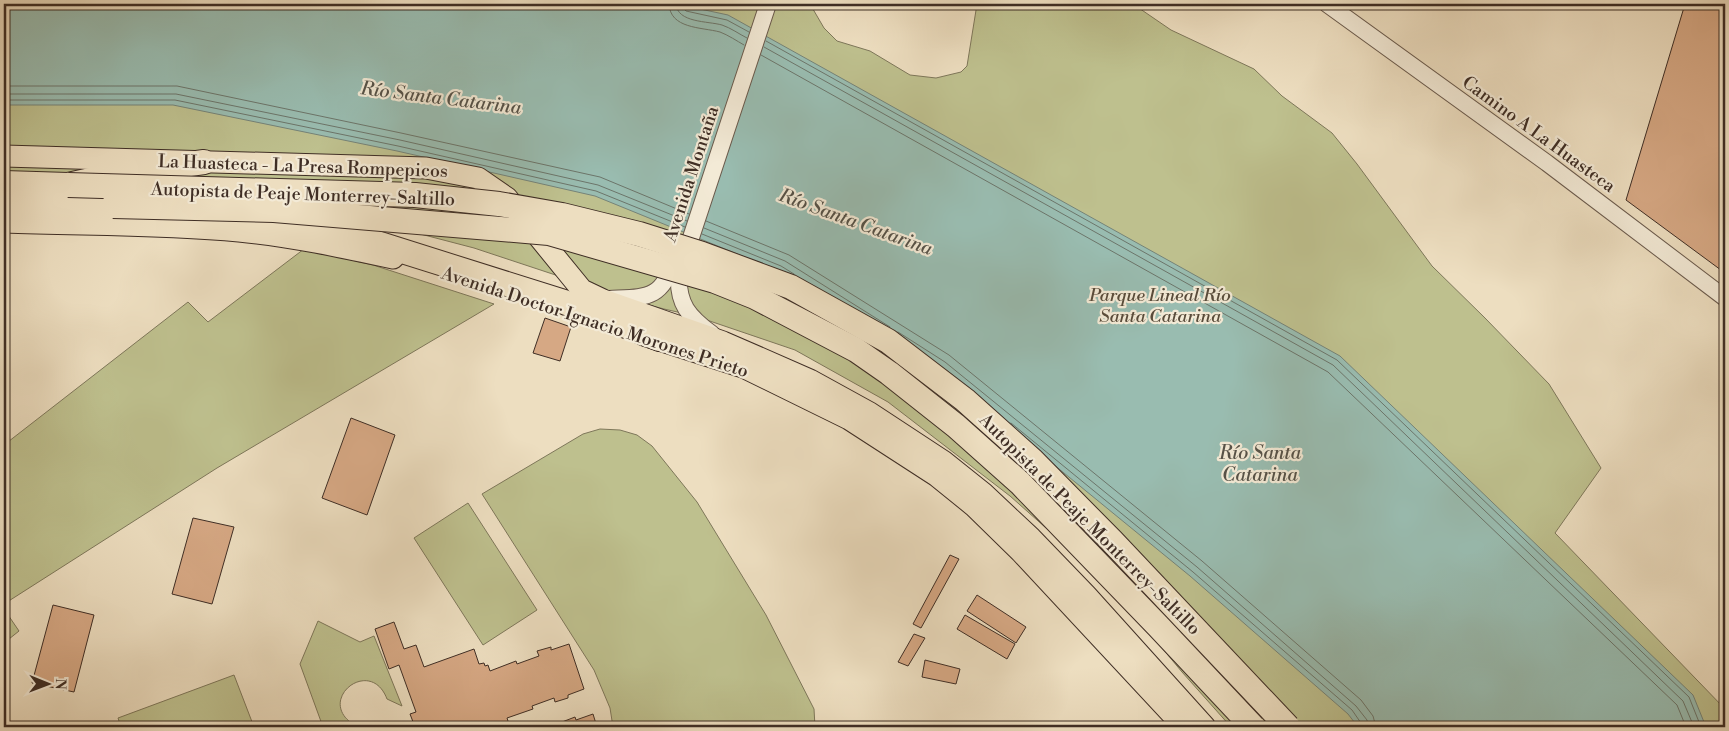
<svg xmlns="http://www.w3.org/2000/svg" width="1729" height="731" font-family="'Libre Bodoni',serif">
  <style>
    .green { fill: #bec08e; stroke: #7e775a }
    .water { fill: #99bcb0; stroke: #758378 }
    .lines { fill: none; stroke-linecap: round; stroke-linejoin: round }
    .shore { stroke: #6c756a; stroke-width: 1 }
    .building { fill: #d6a884; stroke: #3f2e25 }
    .tertiary-casing { stroke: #6a5a4c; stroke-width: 18 }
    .primary-casing { stroke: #3f2e25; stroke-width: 23 }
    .motorway-casing { stroke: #3f2e25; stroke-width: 26 }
    .tertiary { stroke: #f3ead6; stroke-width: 16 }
    .primary { stroke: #eddec0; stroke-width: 21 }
    .motorway { stroke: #eddec0; stroke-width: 24 }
    .motorway-bridge-casing { stroke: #3f2e25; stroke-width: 26; stroke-linecap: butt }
    .motorway-bridge { stroke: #eddec0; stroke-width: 24 }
    .labels { text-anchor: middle; stroke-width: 4.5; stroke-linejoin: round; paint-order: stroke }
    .street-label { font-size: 18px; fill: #3f2e25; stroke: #f3ead6 }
    .park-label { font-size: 18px; font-style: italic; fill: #584b3a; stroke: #f3ead6 }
    .water-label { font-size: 19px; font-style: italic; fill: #565248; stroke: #f3ead6 }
  </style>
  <rect width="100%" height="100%" fill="#eddec0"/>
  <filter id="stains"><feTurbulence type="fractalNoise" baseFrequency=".004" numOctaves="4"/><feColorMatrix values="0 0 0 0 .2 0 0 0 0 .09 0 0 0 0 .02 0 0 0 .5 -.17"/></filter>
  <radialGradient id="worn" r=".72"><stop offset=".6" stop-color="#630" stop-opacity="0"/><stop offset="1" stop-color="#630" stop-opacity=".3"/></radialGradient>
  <!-- green -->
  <g class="green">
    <polygon points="4,4 810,4 824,28 837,41 870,51 910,75 936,78 961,72 967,66 977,4 1133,4 1171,30 1254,69 1282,96 1332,133 1357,164 1432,266 1485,318 1549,384 1601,468 1555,533 1725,709 1725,716 1718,727 1231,727 1182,672 1143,625 1073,552 1010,496 888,402 795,350 695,316 664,309 631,300 474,248 363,219 4,196"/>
    <polygon points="304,249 373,265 494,304 217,468 4,604 4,445 188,302 208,322"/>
    <polygon points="600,429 620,430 637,435 652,446 697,502 766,615 814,709 815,727 613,727 610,708 594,670 482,494 583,434"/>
    <polygon points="468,503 537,610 483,645 414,538"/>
    <polygon points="4,609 19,631 4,643"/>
    <path d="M318 621 360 642 374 636 402 706 387 699C370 654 311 703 358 727H323L300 664Z"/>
    <polygon points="234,675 254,727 121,727 118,718"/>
  </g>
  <!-- water -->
  <polygon class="water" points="4,4 677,4 728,15 1340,356 1693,695 1706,727 1358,727 1348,714 1190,576 938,370 779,271 595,196 397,151 173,105 4,105"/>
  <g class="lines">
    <!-- shore -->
    <g class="shore">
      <path d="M669 4C670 29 701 27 720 32 728 35 737 41 744 45"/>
      <path d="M676 4C677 23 708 21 722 25 731 28 739 34 747 38"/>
      <polyline points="683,4 683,8 686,11 727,20 749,32"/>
      <polyline points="766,41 1337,360 1689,697 1701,727"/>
      <polyline points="764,47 1333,365 1683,701 1694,727"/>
      <polyline points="761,55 1328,372 1677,705 1686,727"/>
      <polyline points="4,86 177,86 401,133 600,177 689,214"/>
      <polyline points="4,94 176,94 400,140 598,185 687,221"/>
      <polyline points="4,100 175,100 398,146 596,191 685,227"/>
      <polyline points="706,221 789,255 949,355 1202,561 1361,700 1373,716 1376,727"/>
      <polyline points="704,228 785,261 890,327"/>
      <polyline points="702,234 781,266 794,274"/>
      <polyline points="898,332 945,362 1197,567 1356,706 1367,720 1368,727"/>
      <polyline points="1011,423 1193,572 1352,710 1361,723 1362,727"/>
    </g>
  </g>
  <!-- building -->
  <g class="building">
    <polygon points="1685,4 1725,4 1725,273 1626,200"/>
    <polygon points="545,318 571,327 560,361 533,353"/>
    <polygon points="351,418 395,435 367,515 322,498"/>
    <polygon points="193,518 234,527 212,604 172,594"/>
    <polygon points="950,555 959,559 921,628 913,624"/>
    <polygon points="977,595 1026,627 1016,643 967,611"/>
    <polygon points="53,605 94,615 74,692 32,683"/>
    <polygon points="965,615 1015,644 1007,659 957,629"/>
    <polygon points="394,622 404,649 416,645 424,667 474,649 479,664 484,663 485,666 488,665 490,671 516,661 517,664 539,656 537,651 551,647 551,650 569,644 584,689 568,695 568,698 555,702 554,698 532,706 533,709 507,718 510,727 415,727 410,714 416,712 399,665 389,669 375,629"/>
    <polygon points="914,634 925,638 908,666 898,662"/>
    <polygon points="925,660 960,669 956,684 922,677"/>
    <polygon points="593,714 597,727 562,727 562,722 575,717 576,720"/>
  </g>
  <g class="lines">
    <!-- tertiary casing -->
    <g class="tertiary-casing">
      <g id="tertiary">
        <polyline points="1327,4 1547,163 1725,298"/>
        <path d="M609 299C646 297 662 300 674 260"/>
        <path d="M712 334C689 317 677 304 679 274L768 4"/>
      </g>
    </g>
    <!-- primary casing -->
    <g class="primary-casing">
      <g id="primary">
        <polyline points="4,156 426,168 478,178 507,198 582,290 603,300 723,342 810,380 870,413 943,461 983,493 1031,538 1086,595 1205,727"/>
        <path d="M4 222C82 225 161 224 239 231 291 236 342 247 393 258"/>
        <polyline points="644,335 743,367 790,390 849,419 937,476 974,506 1021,552 1184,727"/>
      </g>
    </g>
    <!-- motorway casing -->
    <g class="motorway-casing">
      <g id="motorway">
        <polyline points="4,183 68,185 118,174 204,162"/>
        <polyline points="4,201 113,206 133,209"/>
        <polyline points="233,219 295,225 364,239 564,302 660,339"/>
      </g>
    </g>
    <!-- tertiary -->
    <use href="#tertiary" class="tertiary"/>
    <!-- primary -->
    <use href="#primary" class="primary"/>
    <!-- motorway -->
    <use href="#motorway" class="motorway"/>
    <!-- motorway-bridge casing -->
    <g class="motorway-bridge-casing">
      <g id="motorway-bridge">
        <polyline points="68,185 415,195 499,204 562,215 639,234 702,254 791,287 888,341 965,400 1032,460 1112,541 1288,727"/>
        <polyline points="113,206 274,210 549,233 715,281 755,297 856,350 889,373 956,426 1020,483 1158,626 1253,727"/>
      </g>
    </g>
    <!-- motorway-bridge -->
    <use href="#motorway-bridge" class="motorway-bridge"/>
  </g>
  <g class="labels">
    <!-- street labels -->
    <g class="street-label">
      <text transform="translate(1539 134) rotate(36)" y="6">Camino A La Huasteca</text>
      <text transform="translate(303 166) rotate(2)" y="6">La Huasteca - La Presa Rompepicos</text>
      <text transform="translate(691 174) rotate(-72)" y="6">Avenida Montaña</text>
      <text transform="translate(303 194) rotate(2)" y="6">Autopista de Peaje Monterrey-Saltillo</text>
      <text transform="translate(595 322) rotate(18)" y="6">Avenida Doctor Ignacio Morones Prieto</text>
      <text transform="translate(1090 524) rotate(45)" y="6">Autopista de Peaje Monterrey-Saltillo</text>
    </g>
    <!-- park labels -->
    <g class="park-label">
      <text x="1160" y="301">Parque Lineal Río<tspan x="1160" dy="21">Santa Catarina</tspan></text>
    </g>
    <!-- water labels -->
    <g class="water-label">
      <text transform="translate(441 97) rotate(7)" y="7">Río Santa Catarina</text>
      <text transform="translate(856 221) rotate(20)" y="7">Río Santa Catarina</text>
      <text x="1260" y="459">Río Santa<tspan x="1260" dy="22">Catarina</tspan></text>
    </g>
  </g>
  <!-- margin -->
  <rect width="1729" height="731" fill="none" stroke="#eddec0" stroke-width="20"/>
  <rect x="5" y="5" width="1719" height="721" fill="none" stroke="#3f2e25" stroke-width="2.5"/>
  <rect x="10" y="10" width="1709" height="711" fill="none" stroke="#3f2e25"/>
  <!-- north arrow -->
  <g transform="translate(48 684) rotate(91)" stroke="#f3ead6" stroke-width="4" paint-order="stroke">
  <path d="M0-4L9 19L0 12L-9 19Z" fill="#3f2e25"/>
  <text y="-8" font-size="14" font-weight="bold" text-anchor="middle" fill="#3f2e25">N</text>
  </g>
  <rect width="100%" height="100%" filter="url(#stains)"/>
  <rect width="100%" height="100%" fill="url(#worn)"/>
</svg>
